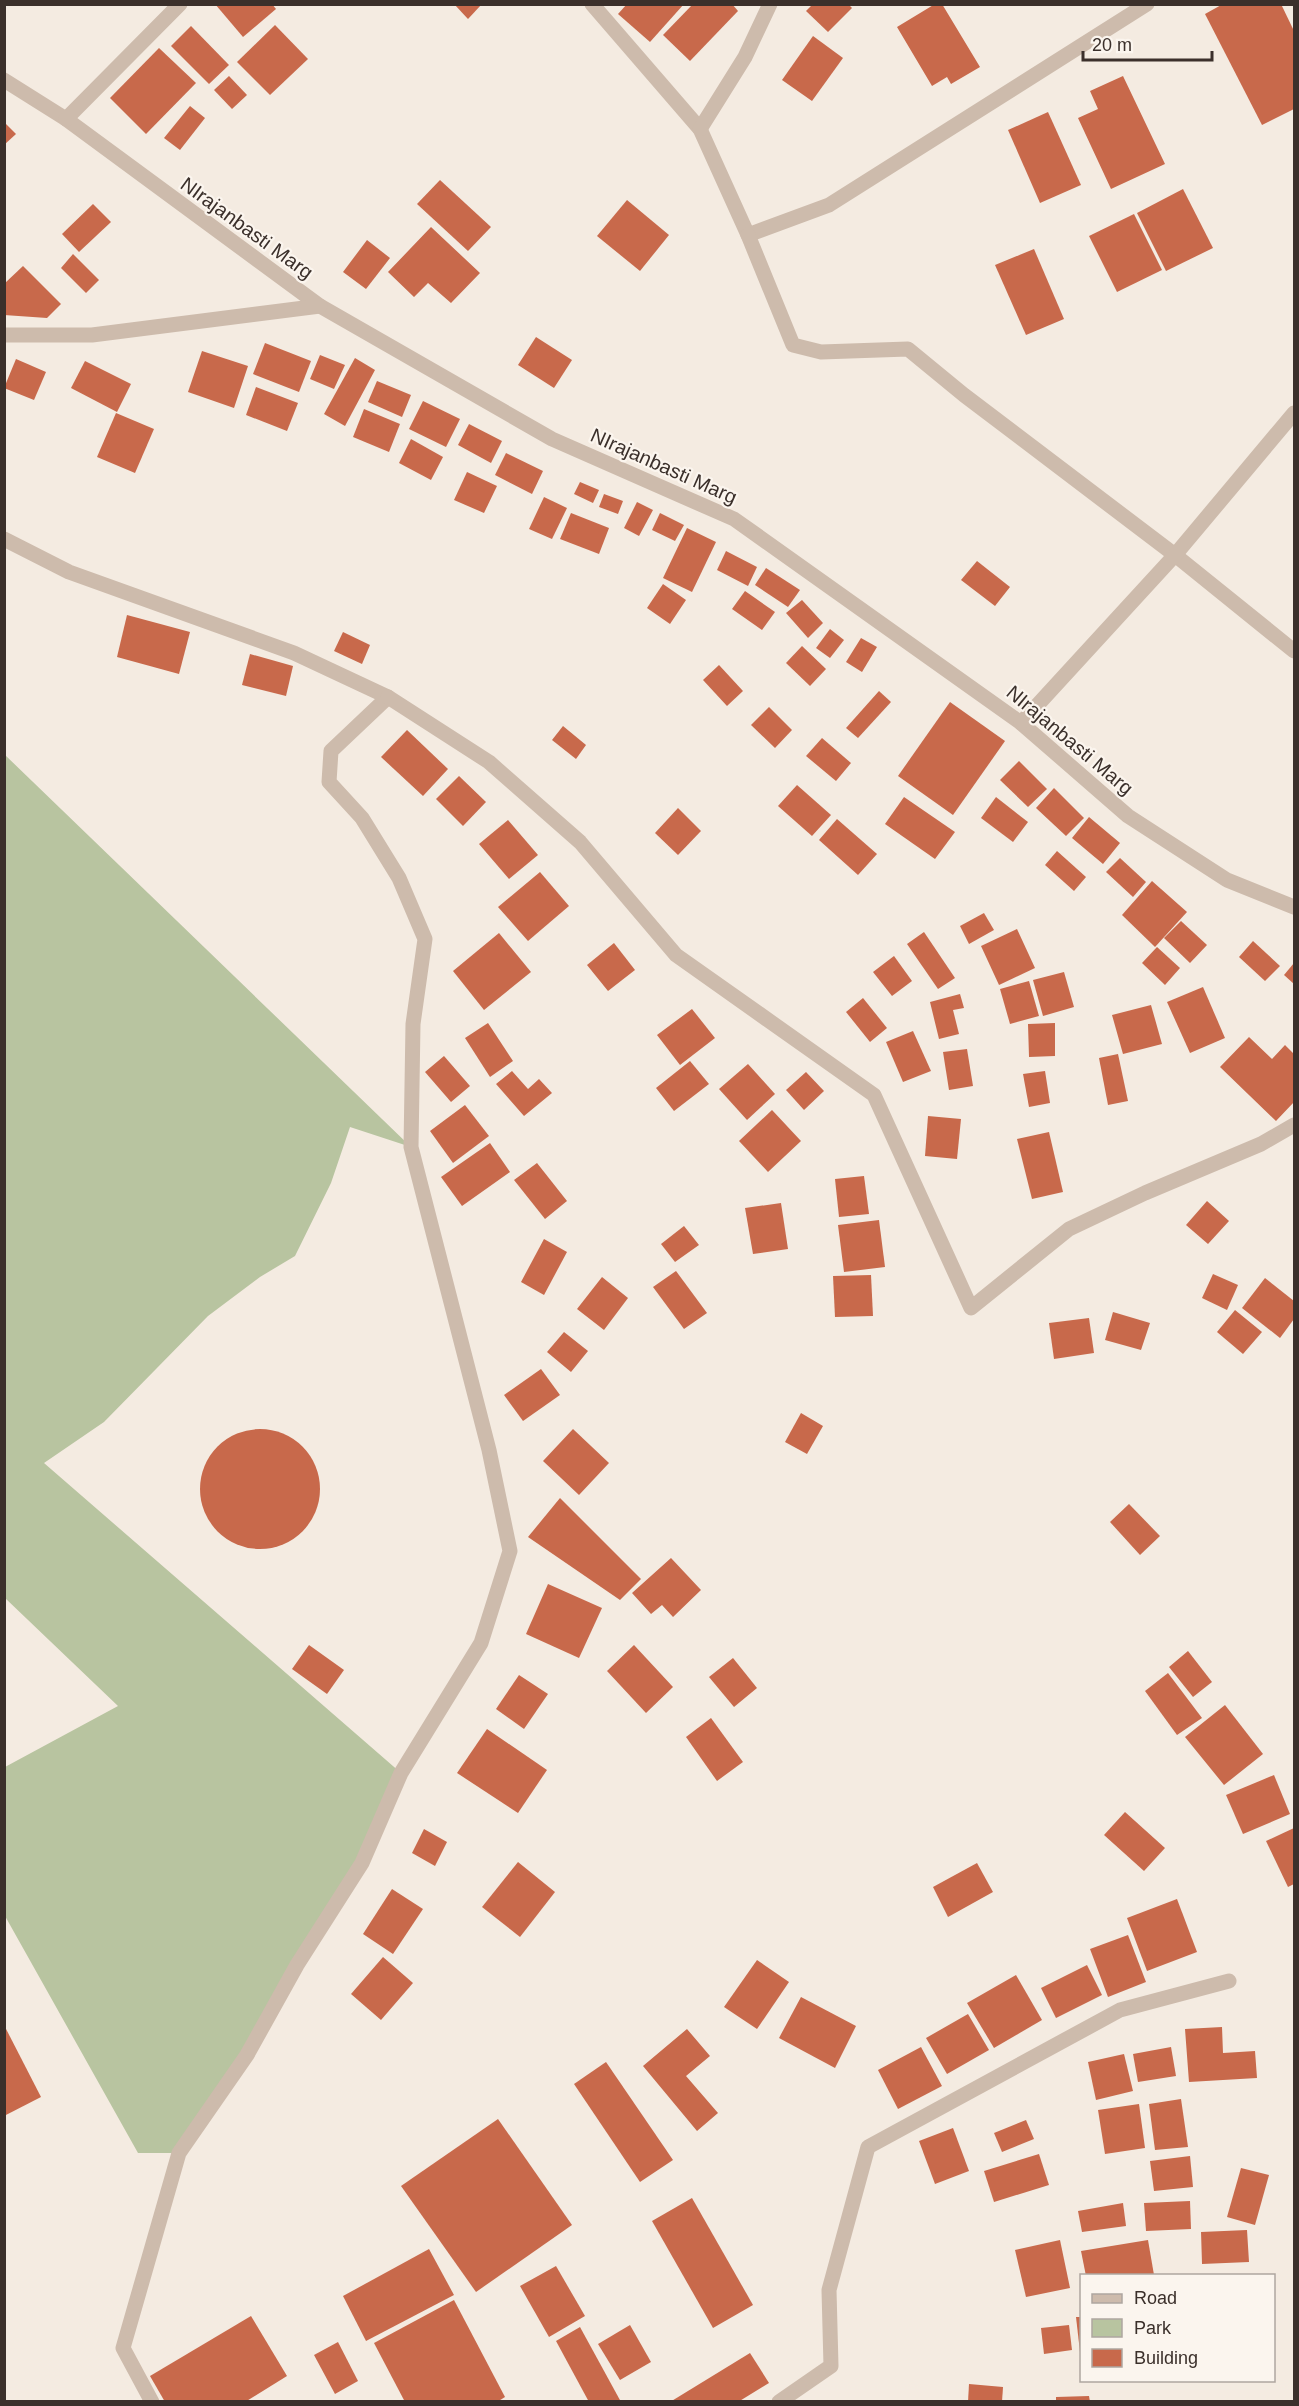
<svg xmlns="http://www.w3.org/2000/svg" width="1299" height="2406" font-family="Arial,sans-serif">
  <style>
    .green { fill: #b8c4a0 }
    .building { fill: #c8694b }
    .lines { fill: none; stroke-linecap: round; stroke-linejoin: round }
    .minor { stroke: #cdbbac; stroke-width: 15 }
    .labels { text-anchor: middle; stroke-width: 4.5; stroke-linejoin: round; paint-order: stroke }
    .street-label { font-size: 20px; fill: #3b302b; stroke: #fbf5ee }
  </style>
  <rect width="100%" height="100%" fill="#f4ebe1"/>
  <!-- green -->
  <polygon class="green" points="4,754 411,1147 350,1127 331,1183 295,1256 260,1277 208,1316 104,1422 44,1463 401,1773 362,1863 179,2153 138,2153 5,1916 5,1767 118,1706 5,1598"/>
  <!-- building -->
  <g class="building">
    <polygon points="215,4 272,4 276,9 243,37"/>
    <polygon points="454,4 482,4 468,19"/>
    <polygon points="627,4 684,4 650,42 618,14"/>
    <polygon points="693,4 732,4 738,11 690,61 663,35"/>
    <polygon points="813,4 848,4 852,8 828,32 806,11"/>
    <polygon points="935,4 942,4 980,67 951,84 947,77 932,86 897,27"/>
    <polygon points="1223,4 1281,4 1294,31 1294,109 1262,125 1205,14"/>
    <polygon points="275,25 308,59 270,95 237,62"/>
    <polygon points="191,26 229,65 209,84 171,46"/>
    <polygon points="813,36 843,58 812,101 782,80"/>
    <polygon points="159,48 196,83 146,134 110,98"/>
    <polygon points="229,76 247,95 232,109 214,90"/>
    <polygon points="1123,76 1165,164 1111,189 1078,118 1098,109 1090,91"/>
    <polygon points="190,106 205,118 180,150 164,138"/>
    <polygon points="1048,112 1081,185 1040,203 1008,130"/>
    <polygon points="4,122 16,134 4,145"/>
    <polygon points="440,180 491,227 468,251 417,204"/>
    <polygon points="1183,189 1213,248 1166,271 1137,213"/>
    <polygon points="627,200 669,235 640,271 597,236"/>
    <polygon points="93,204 111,222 79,252 62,234"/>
    <polygon points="1134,214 1162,270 1117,292 1089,236"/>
    <polygon points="431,227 480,273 451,303 428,283 414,297 388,272"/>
    <polygon points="367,240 390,258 366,289 343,272"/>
    <polygon points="1034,249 1064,319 1026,335 995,265"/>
    <polygon points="73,254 99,280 86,293 61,268"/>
    <polygon points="23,266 61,304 47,318 4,315 4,284"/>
    <polygon points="536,337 572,360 554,388 518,365"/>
    <polygon points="265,343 311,361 299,392 253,374"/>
    <polygon points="202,351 248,366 234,408 188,392"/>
    <polygon points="320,355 345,365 334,389 310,379"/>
    <polygon points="355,358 375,370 345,426 324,414"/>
    <polygon points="16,359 46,372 34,400 4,388"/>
    <polygon points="85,361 131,384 117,412 71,388"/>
    <polygon points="377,381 411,395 402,417 368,402"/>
    <polygon points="256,387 298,403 287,431 246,415"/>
    <polygon points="423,401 460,419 446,447 409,429"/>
    <polygon points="364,409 400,424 389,452 353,437"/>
    <polygon points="116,413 154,429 135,473 97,457"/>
    <polygon points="469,424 502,441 491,463 458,445"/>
    <polygon points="411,439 443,457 431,480 399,463"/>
    <polygon points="506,453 543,471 532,494 495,475"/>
    <polygon points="467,472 497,486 484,513 454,500"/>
    <polygon points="580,482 599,490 593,503 574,494"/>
    <polygon points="604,494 623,501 618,514 599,507"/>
    <polygon points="544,497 567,508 552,539 529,529"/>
    <polygon points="637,502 653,510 639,536 624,528"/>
    <polygon points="571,513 609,528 599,554 560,539"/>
    <polygon points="660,513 684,525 675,541 652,530"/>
    <polygon points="687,528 716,542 692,592 663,578"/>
    <polygon points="726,551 757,567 748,586 717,570"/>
    <polygon points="977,561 1010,587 995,606 961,580"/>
    <polygon points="766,568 800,590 788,607 755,585"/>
    <polygon points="663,584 686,600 670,624 647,608"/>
    <polygon points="745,591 775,612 762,630 732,609"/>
    <polygon points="802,600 823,623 808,638 786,613"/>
    <polygon points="127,615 190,632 179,674 117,657"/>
    <polygon points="830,629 844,640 830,658 816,648"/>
    <polygon points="343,632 370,645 362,664 334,651"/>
    <polygon points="861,638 877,647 862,672 846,662"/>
    <polygon points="802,646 826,669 810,686 786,663"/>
    <polygon points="250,654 293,666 286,696 242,685"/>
    <polygon points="719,665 743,691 727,706 703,680"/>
    <polygon points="879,691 891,702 858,738 846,728"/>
    <polygon points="950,702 1005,741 953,815 898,776"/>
    <polygon points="769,707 792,730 775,748 751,725"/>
    <polygon points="563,726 586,745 576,759 552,740"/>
    <polygon points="407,730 448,769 423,796 381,757"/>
    <polygon points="822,738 851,763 836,781 806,756"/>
    <polygon points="1019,761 1047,789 1028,807 1000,780"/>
    <polygon points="459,776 486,802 463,826 436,799"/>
    <polygon points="797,785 831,815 812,836 778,806"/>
    <polygon points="1054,788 1084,818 1066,836 1036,808"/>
    <polygon points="904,797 955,832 935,859 885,824"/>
    <polygon points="996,797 1028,822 1013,842 981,818"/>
    <polygon points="678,808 701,831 678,855 655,833"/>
    <polygon points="1089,817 1120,843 1103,864 1072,838"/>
    <polygon points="837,819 877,854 858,875 819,840"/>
    <polygon points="508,820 538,855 509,879 479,844"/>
    <polygon points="1057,851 1086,877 1074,891 1045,865"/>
    <polygon points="1120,858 1146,882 1133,897 1106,872"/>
    <polygon points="540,872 569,906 528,941 498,907"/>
    <polygon points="1152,881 1187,912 1155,947 1122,915"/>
    <polygon points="984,913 994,930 969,944 960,926"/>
    <polygon points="1181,921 1207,945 1190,963 1164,938"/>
    <polygon points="1017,929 1035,968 999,985 981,946"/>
    <polygon points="924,932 955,978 938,989 907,944"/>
    <polygon points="499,933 531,972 484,1010 453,971"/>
    <polygon points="1253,941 1280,966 1265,981 1239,957"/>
    <polygon points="614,943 635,970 608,991 587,965"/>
    <polygon points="1157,947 1180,968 1165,985 1142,963"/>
    <polygon points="894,956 912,981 892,996 873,972"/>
    <polygon points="1294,963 1294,984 1284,975"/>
    <polygon points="1064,972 1074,1007 1043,1016 1033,980"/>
    <polygon points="1029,981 1039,1016 1010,1024 1000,989"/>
    <polygon points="1203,987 1225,1038 1190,1053 1167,1002"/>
    <polygon points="960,994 964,1008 953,1010 959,1034 939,1039 930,1002"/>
    <polygon points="863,998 887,1028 870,1042 846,1012"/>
    <polygon points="1151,1005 1162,1044 1123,1054 1112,1015"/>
    <polygon points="692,1009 715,1038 680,1065 657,1035"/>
    <polygon points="488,1023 513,1061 490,1077 465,1038"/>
    <polygon points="1055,1023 1055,1056 1029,1057 1028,1024"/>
    <polygon points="913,1031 931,1071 903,1082 886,1042"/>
    <polygon points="1249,1037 1272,1059 1285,1045 1294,1054 1294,1102 1276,1121 1220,1067"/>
    <polygon points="967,1049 973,1086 949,1090 943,1052"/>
    <polygon points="1118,1054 1128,1101 1108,1105 1099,1058"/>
    <polygon points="444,1056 470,1086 451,1102 425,1072"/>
    <polygon points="690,1061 709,1084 674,1111 656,1088"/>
    <polygon points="748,1064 775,1094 747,1120 719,1089"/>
    <polygon points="512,1071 528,1089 539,1079 552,1093 524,1116 496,1084"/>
    <polygon points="1045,1071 1050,1103 1029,1107 1023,1074"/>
    <polygon points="806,1072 824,1091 804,1110 786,1090"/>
    <polygon points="465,1105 489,1136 453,1163 430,1131"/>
    <polygon points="772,1110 801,1141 768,1172 739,1141"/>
    <polygon points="928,1116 961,1119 957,1159 925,1156"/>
    <polygon points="1049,1132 1063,1192 1032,1199 1017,1139"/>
    <polygon points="490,1143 510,1172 462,1206 441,1177"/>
    <polygon points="537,1163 567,1201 545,1219 514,1180"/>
    <polygon points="864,1176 869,1214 839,1217 835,1179"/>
    <polygon points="1207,1201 1229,1221 1208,1244 1186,1225"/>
    <polygon points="781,1203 788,1249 753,1254 745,1208"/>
    <polygon points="879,1220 885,1267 844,1272 838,1225"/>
    <polygon points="684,1226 699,1245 675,1262 661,1244"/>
    <polygon points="544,1239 567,1252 544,1295 521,1282"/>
    <polygon points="676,1271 707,1313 684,1329 653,1287"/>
    <polygon points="1213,1274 1238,1285 1227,1310 1202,1298"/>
    <polygon points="871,1275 873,1316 835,1317 833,1276"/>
    <polygon points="602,1277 628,1298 604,1330 577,1309"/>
    <polygon points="1265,1278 1294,1301 1294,1319 1280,1338 1242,1308"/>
    <polygon points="1235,1310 1262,1332 1243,1354 1217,1332"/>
    <polygon points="1113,1312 1150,1323 1141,1350 1105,1340"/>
    <polygon points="1089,1318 1094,1353 1054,1359 1049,1323"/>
    <polygon points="564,1332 588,1351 571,1372 547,1352"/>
    <polygon points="541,1369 560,1395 523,1421 504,1395"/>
    <polygon points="801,1413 823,1426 807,1454 785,1442"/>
    <circle cx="260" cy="1489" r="60"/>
    <polygon points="573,1429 609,1463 579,1495 543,1461"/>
    <polygon points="560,1498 641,1579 620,1600 528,1537"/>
    <polygon points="1129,1504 1160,1536 1140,1555 1110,1522"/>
    <polygon points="671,1558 701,1590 673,1617 662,1605 651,1614 632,1593"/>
    <polygon points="548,1584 602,1608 579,1658 526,1634"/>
    <polygon points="309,1645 344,1670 327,1694 292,1669"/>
    <polygon points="634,1645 673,1687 646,1713 607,1671"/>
    <polygon points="1188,1651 1212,1682 1193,1697 1169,1667"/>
    <polygon points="733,1658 757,1688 734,1707 709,1677"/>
    <polygon points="1168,1673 1202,1718 1177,1735 1145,1691"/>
    <polygon points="519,1675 548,1694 524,1729 496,1709"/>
    <polygon points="1225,1705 1263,1754 1224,1785 1185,1737"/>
    <polygon points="711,1718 743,1762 717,1781 686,1737"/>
    <polygon points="487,1729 547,1770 518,1813 457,1773"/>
    <polygon points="1274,1775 1290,1814 1243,1834 1226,1795"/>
    <polygon points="1125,1812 1165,1848 1144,1871 1104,1835"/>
    <polygon points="1294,1828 1294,1884 1288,1887 1266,1841"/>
    <polygon points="424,1829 447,1842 435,1866 412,1853"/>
    <polygon points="518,1862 555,1892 520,1937 482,1907"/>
    <polygon points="977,1863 993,1892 948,1917 933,1887"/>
    <polygon points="392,1889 423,1909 393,1954 363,1934"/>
    <polygon points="1177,1899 1197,1952 1147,1971 1127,1918"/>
    <polygon points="1128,1935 1146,1982 1108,1997 1090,1949"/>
    <polygon points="383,1957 413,1983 381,2020 351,1994"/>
    <polygon points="757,1960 789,1982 757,2029 724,2007"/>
    <polygon points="1087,1965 1102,1995 1056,2018 1041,1988"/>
    <polygon points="1016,1975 1042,2020 994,2048 967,2003"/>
    <polygon points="801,1997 856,2026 835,2068 779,2038"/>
    <polygon points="968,2014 989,2050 947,2074 926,2038"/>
    <polygon points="4,2025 41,2097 4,2116"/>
    <polygon points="1222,2027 1223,2053 1255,2051 1257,2078 1189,2082 1185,2029"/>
    <polygon points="687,2029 710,2056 686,2076 718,2113 697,2131 643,2066"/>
    <polygon points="921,2047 942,2086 898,2109 878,2070"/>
    <polygon points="1171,2047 1176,2076 1138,2082 1133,2054"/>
    <polygon points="1124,2054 1133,2091 1096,2100 1088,2062"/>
    <polygon points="606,2062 673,2160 640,2182 574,2084"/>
    <polygon points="1181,2099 1188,2147 1155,2150 1149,2104"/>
    <polygon points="1139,2104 1145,2148 1105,2154 1098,2110"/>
    <polygon points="498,2119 572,2225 476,2292 401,2186"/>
    <polygon points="1026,2120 1034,2139 1002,2152 994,2133"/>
    <polygon points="953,2128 969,2171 935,2184 919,2141"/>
    <polygon points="1039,2154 1049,2185 994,2202 984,2171"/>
    <polygon points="1190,2156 1193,2187 1154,2191 1150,2161"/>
    <polygon points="1241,2168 1269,2175 1255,2225 1227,2217"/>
    <polygon points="692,2198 753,2305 713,2328 652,2221"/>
    <polygon points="1190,2201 1191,2229 1146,2231 1144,2203"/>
    <polygon points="1123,2203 1126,2226 1082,2232 1078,2211"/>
    <polygon points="1247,2230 1249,2262 1202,2264 1201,2232"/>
    <polygon points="1060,2240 1070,2288 1026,2297 1015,2250"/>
    <polygon points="1148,2240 1154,2275 1086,2276 1081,2251"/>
    <polygon points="429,2249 454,2295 366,2341 343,2296"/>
    <polygon points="556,2266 585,2316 549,2337 520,2286"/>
    <polygon points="454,2300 505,2397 497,2402 405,2402 374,2343"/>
    <polygon points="251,2316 287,2376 245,2402 165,2402 150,2376"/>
    <polygon points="1076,2317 1082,2317 1082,2352 1080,2352"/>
    <polygon points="630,2325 651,2362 620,2380 598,2344"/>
    <polygon points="1069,2325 1072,2350 1044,2354 1041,2328"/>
    <polygon points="580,2327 621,2402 589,2402 556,2341"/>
    <polygon points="338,2342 358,2381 335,2394 314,2355"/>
    <polygon points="750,2353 769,2383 738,2402 670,2402"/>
    <polygon points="969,2384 1003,2387 1002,2402 968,2402"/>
    <polygon points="1089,2396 1090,2402 1056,2402 1056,2397"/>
  </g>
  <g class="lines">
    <!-- minor -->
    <g class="minor">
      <polyline points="592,4 700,129 748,235 829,205 1147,4"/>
      <polyline points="4,80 66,119 320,306 552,439 734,519 1021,723 1128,816 1227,880 1294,907"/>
      <polyline points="66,119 180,4"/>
      <polyline points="700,129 745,57 770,4"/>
      <polyline points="748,235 793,345 821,352 908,349 964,395 1175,555 1294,651"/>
      <polyline points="4,335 92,335 320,306"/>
      <polyline points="4,539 69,572 294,653 388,697 331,751 329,782 362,818 399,878 425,939 413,1024 411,1147 489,1450 510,1551 481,1643 401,1773 362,1863 297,1965 247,2055 179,2153 123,2348 152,2402"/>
      <polyline points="388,697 489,762 580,842 676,955 874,1095 971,1308 1069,1229 1145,1193 1261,1144 1294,1125"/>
      <polyline points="1021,723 1175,555 1294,413"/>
      <polyline points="779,2402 831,2366 829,2290 868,2147 1120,2010 1229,1981"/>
    </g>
  </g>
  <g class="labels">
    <!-- street labels -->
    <g class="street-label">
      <text transform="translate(247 228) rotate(36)" y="7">NIrajanbasti Marg</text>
      <text transform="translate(664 466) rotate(24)" y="7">NIrajanbasti Marg</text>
      <text transform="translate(1070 740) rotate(40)" y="7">NIrajanbasti Marg</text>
    </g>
  </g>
  <!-- border -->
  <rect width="1299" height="2406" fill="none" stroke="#3b302b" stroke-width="12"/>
  <!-- legend -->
  <rect x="1080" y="2274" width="195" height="108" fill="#fbf5ee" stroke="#aea6a0" stroke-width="1.5"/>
  <rect x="1092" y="2294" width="30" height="9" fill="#cdbbac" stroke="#aea6a0" stroke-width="1.5"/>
  <text x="1134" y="2304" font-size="18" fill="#3b302b">Road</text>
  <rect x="1092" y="2319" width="30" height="18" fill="#b8c4a0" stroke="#aea6a0" stroke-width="1.5"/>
  <text x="1134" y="2334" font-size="18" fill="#3b302b">Park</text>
  <rect x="1092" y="2349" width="30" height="18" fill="#c8694b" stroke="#aea6a0" stroke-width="1.5"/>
  <text x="1134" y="2364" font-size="18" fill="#3b302b">Building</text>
  <!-- scale -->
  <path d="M1083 51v9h129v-9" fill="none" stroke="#3b302b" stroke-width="3"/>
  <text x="1092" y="51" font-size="18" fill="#3b302b" stroke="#fbf5ee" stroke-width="4.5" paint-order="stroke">20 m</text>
</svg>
